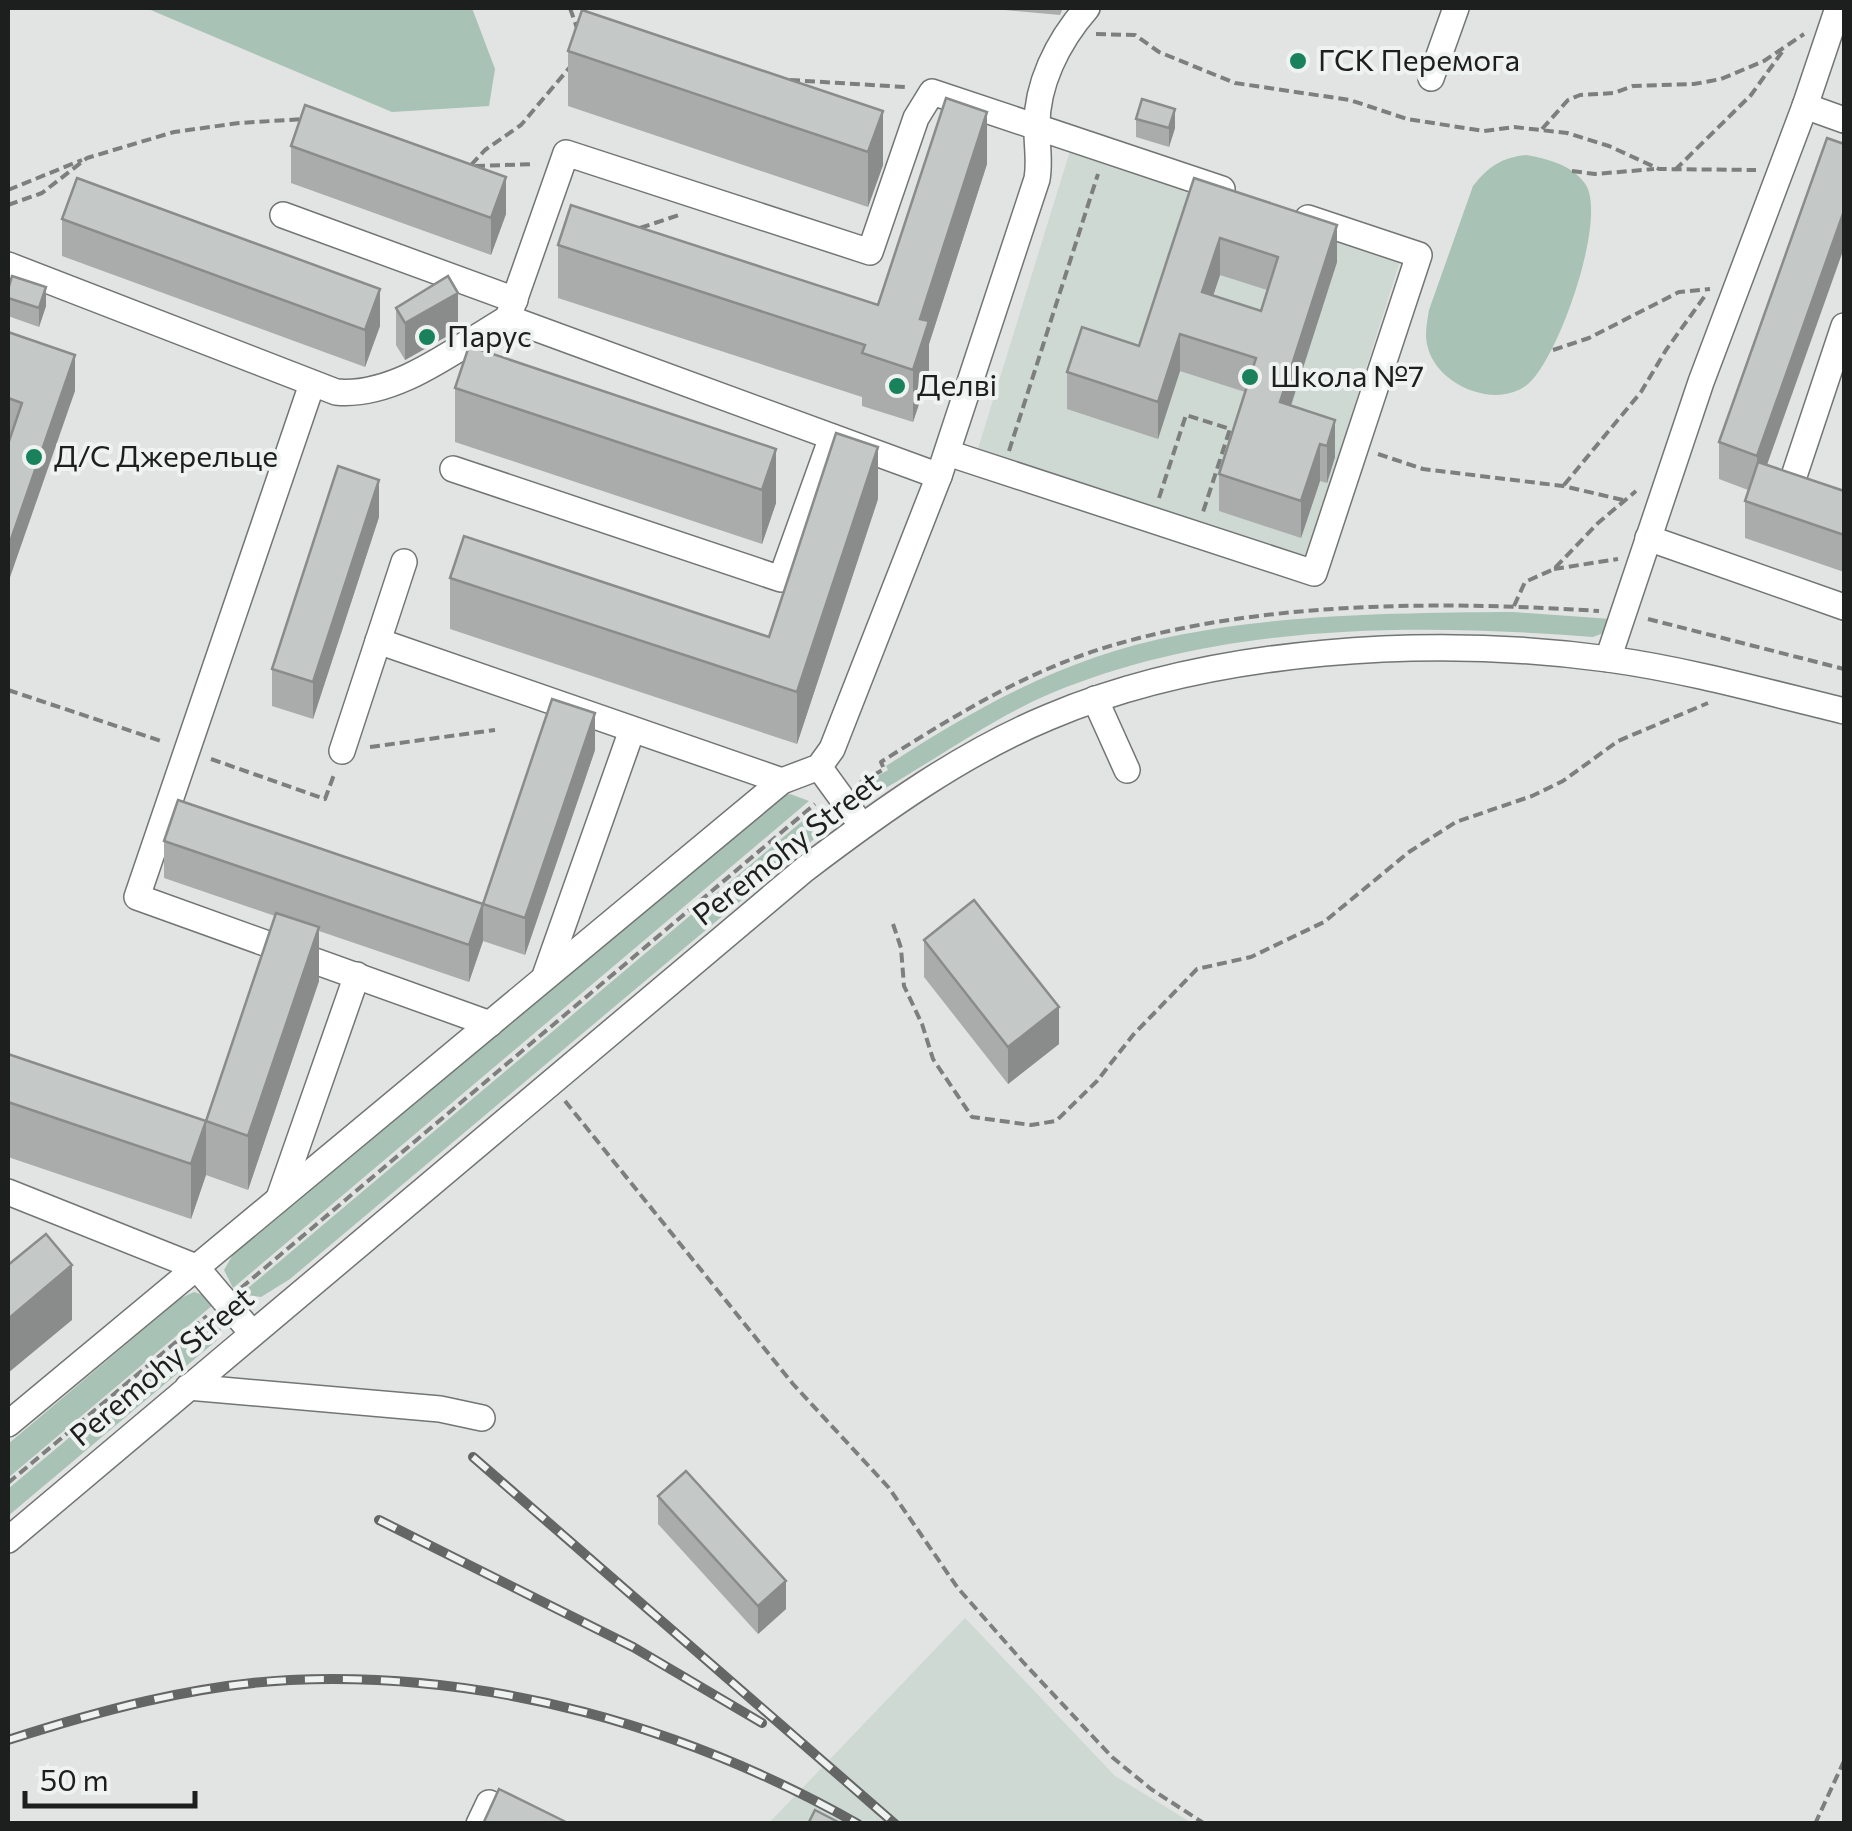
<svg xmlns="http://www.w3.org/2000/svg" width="1852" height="1831" font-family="Commissioner,sans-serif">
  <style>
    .built { fill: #ced9d3 }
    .green { fill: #a8c2b5 }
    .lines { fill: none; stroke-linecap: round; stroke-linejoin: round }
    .minor-casing { stroke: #727574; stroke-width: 28 }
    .path { stroke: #7d7f7e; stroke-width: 4; stroke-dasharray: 10 5; stroke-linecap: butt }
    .minor { stroke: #fff; stroke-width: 25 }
    .rail-casing { stroke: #646665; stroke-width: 10 }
    .rail { stroke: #eef2f0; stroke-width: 6; stroke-dasharray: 19; stroke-linecap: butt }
    .wall { fill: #a9acaa; fill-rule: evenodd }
    .shaded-wall { fill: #898c8b }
    .building { fill: #c4c8c6; stroke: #898c8b; stroke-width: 2.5; fill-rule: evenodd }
    .poi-dot { fill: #19825d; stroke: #eef2f0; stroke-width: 4 }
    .labels { text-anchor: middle; stroke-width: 8; stroke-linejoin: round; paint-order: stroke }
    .poi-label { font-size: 30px; fill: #1d1f1e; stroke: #eef2f0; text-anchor: start }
    .street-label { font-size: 30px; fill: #1d1f1e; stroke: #eef2f0 }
  </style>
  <rect width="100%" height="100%" fill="#e1e4e2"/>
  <!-- built -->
  <g class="built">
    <polygon points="1070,151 1400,261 1306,559 977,452"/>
    <polygon points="965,1618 1115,1776 1192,1823 768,1824"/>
  </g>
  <!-- green -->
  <g class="green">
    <polygon points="146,8 472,8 495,69 489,106 392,112"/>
    <path d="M1526 155C1548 159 1573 165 1586 185 1607 221 1558 359 1528 384 1497 410 1438 386 1428 348 1424 335 1427 323 1429 310L1473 186C1489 166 1501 158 1526 155Z"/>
    <path d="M1513 612 1611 619 1606 632 1593 637C1414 623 1222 623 1054 692 992 718 940 757 882 790L865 794 853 790 888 770 886 766C953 723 1020 683 1096 657 1219 614 1382 613 1513 612Z"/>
    <polygon points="790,794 809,801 233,1288 224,1270 235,1251 780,797"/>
    <polygon points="819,807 830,822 813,840 290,1279 261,1297 241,1294"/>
    <polygon points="194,1292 207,1296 214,1304 8,1478 8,1444 181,1298"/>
    <polygon points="220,1311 225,1321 216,1341 8,1516 8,1489"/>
  </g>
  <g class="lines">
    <!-- minor casing -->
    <g class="minor-casing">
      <g id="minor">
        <polyline points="1431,78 1456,8"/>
        <polyline points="1805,106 1844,120"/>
        <polyline points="283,215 515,300"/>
        <path d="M8 265 336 392C396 398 458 347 508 318L939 476"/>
        <polyline points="508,318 566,153 870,252 916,118 932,92 1222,189"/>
        <polyline points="312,384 137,897 490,1024"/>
        <polyline points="960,457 1314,573 1419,255 1308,218"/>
        <polyline points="453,469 781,579 832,437"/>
        <polyline points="1791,485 1844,326"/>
        <polyline points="1648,538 1844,607"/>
        <polyline points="378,641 782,781"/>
        <polyline points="1608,659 1701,382 1805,106 1838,8"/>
        <polyline points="1095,699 1127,770"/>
        <polyline points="342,751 404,562"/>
        <polyline points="819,767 862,826"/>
        <polyline points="545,976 632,730"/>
        <polyline points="8,1192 196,1267 252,1333"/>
        <polyline points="279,1198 357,975"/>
        <polyline points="188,1387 440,1409 482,1418"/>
        <path d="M8 1424 782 781 819 767 832 749 939 476 1037 179C1040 162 1037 148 1037 131 1035 86 1058 41 1087 8"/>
        <path d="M8 1540 805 869C880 812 962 753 1049 717 1213 648 1432 635 1608 659 1688 670 1766 692 1844 711"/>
        <polyline points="479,1824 489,1803 531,1824"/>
      </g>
    </g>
    <!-- path -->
    <g class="path">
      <polyline points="570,8 577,28"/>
      <polyline points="1096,34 1135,35 1159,52 1235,83 1350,100 1407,119 1484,131 1514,127 1567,133 1609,146 1659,169 1756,170"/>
      <polyline points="790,80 905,87"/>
      <polyline points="1542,129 1568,100 1580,95 1614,93 1633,86 1694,84 1721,79 1764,61 1804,34"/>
      <polyline points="471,165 485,150 521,125 570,67"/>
      <polyline points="475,166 535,164"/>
      <polyline points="1675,170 1751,95 1782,52"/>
      <polyline points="1572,171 1595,174 1654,169"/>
      <polyline points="8,190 82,160"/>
      <polyline points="8,205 42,193 87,158 174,132 239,123 304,119"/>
      <polyline points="640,228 679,215"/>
      <polyline points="1553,350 1589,338 1679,292 1710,289"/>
      <polyline points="1009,451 1098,174"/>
      <polyline points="1378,454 1423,469 1563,486 1623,500"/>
      <polyline points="1564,485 1641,392 1666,350 1707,293"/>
      <polyline points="1159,498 1186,415 1230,429 1203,512"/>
      <polyline points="1554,569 1618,559"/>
      <polyline points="1514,606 1525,582 1554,569 1598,523 1636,491"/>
      <polyline points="1648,619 1844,669"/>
      <polyline points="8,690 164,742"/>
      <polyline points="370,747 495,730"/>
      <polyline points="211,759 325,799 335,772"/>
      <path d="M860 783 884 769 881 762C955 715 1032 668 1117 644 1267 601 1444 601 1599 611"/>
      <polyline points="893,924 901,948 904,986 922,1024 933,1059 972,1117 1031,1125 1056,1121 1097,1081 1133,1035 1197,969 1251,957 1324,922 1409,852 1456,822 1532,796 1563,781 1618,741 1708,703"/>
      <polyline points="565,1101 793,1384 889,1488 957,1587 1023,1662 1112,1757 1151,1789 1205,1824"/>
      <polyline points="241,1288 815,804"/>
      <polyline points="8,1483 207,1316"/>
      <polyline points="1815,1824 1844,1761"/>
    </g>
    <!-- minor -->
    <use href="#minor" class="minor"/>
    <!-- rail casing -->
    <g class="rail-casing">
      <g id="rail">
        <polyline points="473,1457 895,1824"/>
        <polyline points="379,1520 633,1647 762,1723"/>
        <path d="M8 1740C98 1711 194 1685 290 1680 489 1671 685 1726 858 1824"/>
      </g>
    </g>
    <!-- rail -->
    <use href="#rail" class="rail"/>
  </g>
  <!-- wall -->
  <g class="wall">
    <polygon points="983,8 1063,8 1060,15"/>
    <polygon points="568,51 883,111 883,165 868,207 568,106"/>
    <polygon points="1136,119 1175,128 1169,147 1136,137"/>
    <polygon points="1827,138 1767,465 1844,491 1844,572 1745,538 1745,501 1748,490 1719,479 1719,442"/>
    <polygon points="291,146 506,214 491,255 291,183"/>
    <polygon points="987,164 929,344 929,374 913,422 862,406 862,397 558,298 558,245 878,305"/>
    <path d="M1194 178 1337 262 1291 406 1335 420V457L1327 483 1320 481 1301 538 1219 511V474L1245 392 1180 371 1158 439 1067 409V372L1139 346ZM1220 275 1267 290 1261 311 1213 296Z"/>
    <polygon points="62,219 380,326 365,367 62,256"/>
    <polygon points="8,290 46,306 39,327 8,316"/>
    <polygon points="396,308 458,330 405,360 396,345"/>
    <polygon points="8,332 75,391 11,435 8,434"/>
    <polygon points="455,388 776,449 776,503 762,544 455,442"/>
    <polygon points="878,499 797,744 450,629 450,578 769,637"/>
    <polygon points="379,517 313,719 272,706 272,669"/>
    <polygon points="595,750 525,955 483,941 469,982 319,931 319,981 248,1190 206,1175 191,1219 8,1157 8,1054 206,1121 275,916 164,878 164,841 483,904"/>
    <polygon points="924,940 1059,1044 1008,1084 924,977"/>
    <polygon points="658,1496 786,1609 758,1634 658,1524"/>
  </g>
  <!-- shaded-wall -->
  <g class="shaded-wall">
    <polygon points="1175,109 1175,128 1169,147 1169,128"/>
    <polygon points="883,111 883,165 868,207 868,152"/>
    <polygon points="987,112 987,164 929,344 929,374 913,422 913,370 920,319"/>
    <polygon points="506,177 506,214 491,255 491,218"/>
    <polygon points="1844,211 1844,248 1757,493 1757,456"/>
    <polygon points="1337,225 1337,262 1280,439 1280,402"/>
    <polygon points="1220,238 1220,275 1202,329 1202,292"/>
    <polygon points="46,287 46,306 39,327 39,308"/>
    <polygon points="380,289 380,326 365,367 365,330"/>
    <polygon points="458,293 458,330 405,360 405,323"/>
    <polygon points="1180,334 1180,371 1158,439 1158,402"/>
    <polygon points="75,355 75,391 8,583 8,548"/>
    <polygon points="1335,420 1335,457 1327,483 1327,446"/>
    <polygon points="1320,444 1320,481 1301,538 1301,501"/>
    <polygon points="878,447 878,499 797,744 797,692"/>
    <polygon points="776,449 776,503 762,544 762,490"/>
    <polygon points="379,480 379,517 313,719 313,682"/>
    <polygon points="595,713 595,750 525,955 525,918"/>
    <polygon points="483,904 483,941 469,982 469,945"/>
    <polygon points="319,927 319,981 248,1190 248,1136"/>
    <polygon points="1059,1007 1059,1044 1008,1084 1008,1047"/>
    <polygon points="206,1121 206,1175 191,1219 191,1164"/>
    <polygon points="72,1265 72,1320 8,1373 8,1319"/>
    <polygon points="786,1581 786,1609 758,1634 758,1606"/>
  </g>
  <!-- building -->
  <g class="building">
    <polygon points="582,10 883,111 868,152 568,51"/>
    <polygon points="946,98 987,112 920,319 929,321 913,370 862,353 865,345 558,245 571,205 878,305"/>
    <polygon points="1142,99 1175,109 1169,128 1136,119"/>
    <polygon points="305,105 506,177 491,218 291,146"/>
    <polygon points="1827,138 1844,144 1844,211 1757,456 1719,442"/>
    <polygon points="77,178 380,289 365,330 62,219"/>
    <path d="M1194 178 1337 225 1280 402 1335 420 1327 446 1320 444 1301 501 1219 474 1256 358 1180 334 1158 402 1067 372 1082 327 1139 346ZM1220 238 1278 257 1261 311 1202 292Z"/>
    <polygon points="12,276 46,287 39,308 8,298 8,290"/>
    <polygon points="448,276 458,293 405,323 396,308"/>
    <polygon points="8,332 75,355 8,548 8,444 22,403 8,398"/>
    <polygon points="469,346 776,449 762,490 455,388"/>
    <polygon points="836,433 878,447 797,692 450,578 464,536 769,637"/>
    <polygon points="1758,462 1844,491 1844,535 1745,501"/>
    <polygon points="338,466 379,480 313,682 272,669"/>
    <polygon points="552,699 595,713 525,918 483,904"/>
    <polygon points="178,800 483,904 469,945 164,841"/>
    <polygon points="974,900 1059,1007 1008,1047 924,940"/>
    <polygon points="276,913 319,927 248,1136 206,1121"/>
    <polygon points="8,1054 206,1121 191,1164 8,1102"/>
    <polygon points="46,1234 72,1265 8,1319 8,1265"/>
    <polygon points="686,1471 786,1581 758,1606 658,1496"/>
    <polygon points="499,1789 570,1824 483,1824"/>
    <polygon points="815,1810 842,1824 808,1824"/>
  </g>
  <!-- markers -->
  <g class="poi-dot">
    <circle cx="1298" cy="61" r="10"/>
    <circle cx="427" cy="337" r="10"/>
    <circle cx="1250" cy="377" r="10"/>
    <circle cx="897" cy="386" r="10"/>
    <circle cx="34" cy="457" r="10"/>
  </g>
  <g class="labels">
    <!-- poi labels -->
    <g class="poi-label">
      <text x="1318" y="71">ГСК Перемога</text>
      <text x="447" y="347">Парус</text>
      <text x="1270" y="387">Школа №7</text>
      <text x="917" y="396">Делві</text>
      <text x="54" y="467">Д/С Джерельце</text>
    </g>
    <!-- street labels -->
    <g class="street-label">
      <text transform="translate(787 849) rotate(-38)" y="10">Peremohy Street</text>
      <text transform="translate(162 1367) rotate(-40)" y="10">Peremohy Street</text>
    </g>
  </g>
  <!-- border -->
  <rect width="1852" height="1831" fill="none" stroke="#1d1f1e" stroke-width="20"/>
  <!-- scale -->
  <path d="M25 1791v15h170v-15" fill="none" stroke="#1d1f1e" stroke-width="5"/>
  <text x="40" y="1791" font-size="30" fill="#1d1f1e" stroke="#eef2f0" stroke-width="8" paint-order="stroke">50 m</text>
</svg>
